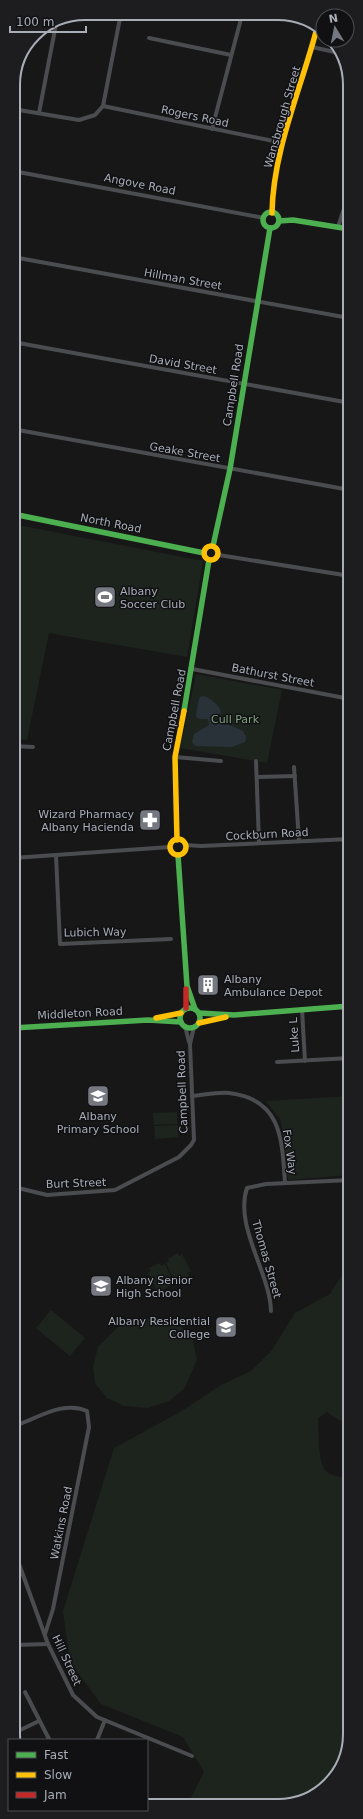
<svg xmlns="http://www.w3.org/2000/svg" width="363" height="1819" font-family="'DejaVu Sans',sans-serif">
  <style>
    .green { fill: #1d241e }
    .water { fill: #2a3239 }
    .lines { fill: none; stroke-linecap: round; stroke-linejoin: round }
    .street { stroke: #4b4c50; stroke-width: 4 }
    .fast { stroke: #4caf50; stroke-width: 5.5 }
    .slow { stroke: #ffc107; stroke-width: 5.5 }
    .jam { stroke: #c62828; stroke-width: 5.5 }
    .labels { text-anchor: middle; stroke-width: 3; stroke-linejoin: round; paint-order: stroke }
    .street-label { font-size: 11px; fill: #a8adb8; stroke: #111113 }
    .poi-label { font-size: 11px; fill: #a8adb8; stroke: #111113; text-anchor: start }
    .park-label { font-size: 11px; fill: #7fa381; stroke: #111113 }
    .rim { fill: none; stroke: #a8adb8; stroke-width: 2 }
  </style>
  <rect width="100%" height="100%" fill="#171717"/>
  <!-- green -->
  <g class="green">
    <polygon points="13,524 203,561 187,657 49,633 27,740 13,739"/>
    <polygon points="196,674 282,690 267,763 180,748"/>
    <polygon points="350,1096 350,1175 288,1180 281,1121 266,1101"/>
    <polygon points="177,1112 177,1124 154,1125 153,1113"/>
    <polygon points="178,1125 178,1137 155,1139 154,1126"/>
    <polygon points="178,1253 179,1256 182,1254 191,1272 188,1273 189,1276 179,1281 178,1279 174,1280 166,1263 169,1261 168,1259"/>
    <path d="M350 1262V1427L327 1412 318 1418C319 1432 317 1461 326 1471 332 1477 342 1477 350 1478V1739L332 1782 288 1805H187L204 1772 183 1737 101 1704 70 1662 63 1611 114 1448 180 1412 221 1385 251 1371 272 1350 295 1313 330 1294Z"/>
    <polygon points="160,1263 161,1266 165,1264 173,1281 170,1283 171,1285 161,1291 160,1288 157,1290 148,1273 151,1271 149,1268"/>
    <polygon points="51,1310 85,1338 70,1356 36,1328"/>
    <polygon points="143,1318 170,1321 183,1328 193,1341 197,1360 184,1389 169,1401 148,1408 124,1406 107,1398 95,1383 93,1367 98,1347 122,1323"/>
  </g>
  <!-- water -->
  <path class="water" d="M204 696C211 699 220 705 221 713L214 717V722L216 723H225L243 731 246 737 245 742 232 747 195 746 192 742 194 734 209 725 208 719H200L196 717 198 702 200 697Z"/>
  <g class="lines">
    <!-- street -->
    <g class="street">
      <polyline points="149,38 231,55"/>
      <polyline points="312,47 339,53"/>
      <polyline points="103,106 283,143"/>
      <polyline points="103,106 121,13"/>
      <polyline points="13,109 79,120 95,115 103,106"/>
      <polyline points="39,113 57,19"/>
      <polyline points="212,129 242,15"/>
      <polyline points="13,171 264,218"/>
      <polyline points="13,184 16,171"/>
      <polyline points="338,227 349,193"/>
      <polyline points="13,257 349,318"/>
      <polyline points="13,342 350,403"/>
      <polyline points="18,430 350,490"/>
      <polyline points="219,555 350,576"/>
      <polyline points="192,669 350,699"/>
      <polyline points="13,746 33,747"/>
      <polyline points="175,757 221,761"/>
      <polyline points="256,761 259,843"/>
      <polyline points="294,767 299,841"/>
      <polyline points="257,777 295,776"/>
      <polyline points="185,845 201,846 350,839"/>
      <polyline points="56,855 60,944 171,939"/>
      <polyline points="13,858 170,847"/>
      <polyline points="302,1009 305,1061"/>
      <polyline points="185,1026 189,1042"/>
      <polyline points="277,1062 350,1058"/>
      <path d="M192 1096C204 1095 217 1092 229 1093 282 1099 282 1140 285 1183"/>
      <polyline points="14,1187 47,1195 115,1190 179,1157 191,1145 194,1140 190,1044 194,1027"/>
      <path d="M271 1311C270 1273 234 1226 247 1188L266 1184 350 1180"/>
      <polyline points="13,1338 19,1424"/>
      <path d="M14 1426C37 1419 62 1400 87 1411L89 1427 53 1609 45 1634"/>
      <polyline points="14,1550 48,1644 73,1695 97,1717 192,1756"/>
      <polyline points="14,1645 48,1644"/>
      <polyline points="25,1692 49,1739"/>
      <polyline points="14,1733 39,1721"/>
      <polyline points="97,1740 105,1720"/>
    </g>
    <!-- fast -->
    <g class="fast">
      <circle cx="271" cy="220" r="8"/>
      <polyline points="279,221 293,220 349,229"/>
      <polyline points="13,514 204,553"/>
      <polyline points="213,546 230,469 270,228"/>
      <polyline points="184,711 209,560"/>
      <polyline points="178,855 187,986 195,1009"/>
      <circle cx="190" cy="1018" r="10"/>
      <polyline points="199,1013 234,1015 350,1006"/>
      <polyline points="13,1028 148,1020 181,1022"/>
    </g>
    <!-- slow -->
    <g class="slow">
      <path d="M272 213C273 150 301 89 317 28"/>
      <circle cx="211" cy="553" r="7"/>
      <circle cx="178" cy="847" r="8"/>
      <polyline points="177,840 175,757 184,711"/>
      <polyline points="156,1018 181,1013"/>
      <polyline points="199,1023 226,1017"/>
    </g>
    <!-- jam -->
    <polyline class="jam" points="186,989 186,1008"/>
  </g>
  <!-- icons -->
  <defs>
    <g id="stadium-square" transform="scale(1.15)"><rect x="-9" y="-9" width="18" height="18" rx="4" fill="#757880" stroke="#111113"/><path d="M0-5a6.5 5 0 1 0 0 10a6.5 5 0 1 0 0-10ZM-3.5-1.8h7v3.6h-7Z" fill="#fff"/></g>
    <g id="pharmacy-square" transform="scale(1.15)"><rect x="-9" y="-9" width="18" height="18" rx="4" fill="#757880" stroke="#111113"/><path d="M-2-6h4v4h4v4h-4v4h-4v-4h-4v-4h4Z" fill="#fff"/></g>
    <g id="building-square" transform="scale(1.15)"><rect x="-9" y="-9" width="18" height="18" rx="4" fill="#757880" stroke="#111113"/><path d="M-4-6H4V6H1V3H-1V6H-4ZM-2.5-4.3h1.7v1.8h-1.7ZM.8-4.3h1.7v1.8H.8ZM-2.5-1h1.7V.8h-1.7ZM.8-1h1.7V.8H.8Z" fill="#fff"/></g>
    <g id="school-square" transform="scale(1.15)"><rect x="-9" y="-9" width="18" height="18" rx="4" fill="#757880" stroke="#111113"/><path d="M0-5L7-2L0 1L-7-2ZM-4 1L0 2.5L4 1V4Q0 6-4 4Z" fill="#fff"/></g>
  </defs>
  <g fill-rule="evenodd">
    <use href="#stadium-square" x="105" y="597"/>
    <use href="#pharmacy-square" x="150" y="820"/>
    <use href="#building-square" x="208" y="985"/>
    <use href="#school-square" x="98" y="1096"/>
    <use href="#school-square" x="101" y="1286"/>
    <use href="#school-square" x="226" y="1327"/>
  </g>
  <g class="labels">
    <!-- street labels -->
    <g class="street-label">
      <text transform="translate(195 116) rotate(12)" y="4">Rogers Road</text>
      <text transform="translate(282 117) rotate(-74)" y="4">Wansbrough Street</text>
      <text transform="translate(140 184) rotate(11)" y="4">Angove Road</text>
      <text transform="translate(183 279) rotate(10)" y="4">Hillman Street</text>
      <text transform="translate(183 364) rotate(10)" y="4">David Street</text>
      <text transform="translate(233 385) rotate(-81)" y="4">Campbell Road</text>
      <text transform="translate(185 452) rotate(10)" y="4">Geake Street</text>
      <text transform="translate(111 523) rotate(11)" y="4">North Road</text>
      <text transform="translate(273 675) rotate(11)" y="4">Bathurst Street</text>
      <text transform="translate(174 710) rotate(-79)" y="4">Campbell Road</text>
      <text transform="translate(267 834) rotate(-3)" y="4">Cockburn Road</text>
      <text transform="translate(95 932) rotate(-1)" y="4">Lubich Way</text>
      <text transform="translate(80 1013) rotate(-3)" y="4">Middleton Road</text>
      <text transform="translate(294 1035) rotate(-94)" y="4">Luke L</text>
      <text transform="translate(182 1092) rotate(-92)" y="4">Campbell Road</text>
      <text transform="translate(290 1152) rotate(82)" y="4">Fox Way</text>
      <text transform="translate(76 1183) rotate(-2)" y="4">Burt Street</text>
      <text transform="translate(267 1259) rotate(74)" y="4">Thomas Street</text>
      <text transform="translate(61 1523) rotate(-79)" y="4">Watkins Road</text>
      <text transform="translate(67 1660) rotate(65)" y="4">Hill Street</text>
    </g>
    <!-- poi labels -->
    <g class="poi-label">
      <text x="120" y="595">Albany<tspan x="120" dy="13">Soccer Club</tspan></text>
      <text x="134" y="818" text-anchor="end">Wizard Pharmacy<tspan x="134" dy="13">Albany Hacienda</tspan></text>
      <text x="224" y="983">Albany<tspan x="224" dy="13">Ambulance Depot</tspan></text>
      <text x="98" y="1120" text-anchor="middle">Albany<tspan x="98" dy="13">Primary School</tspan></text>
      <text x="116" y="1284">Albany Senior<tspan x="116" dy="13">High School</tspan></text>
      <text x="210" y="1325" text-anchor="end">Albany Residential<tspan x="210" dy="13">College</tspan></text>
    </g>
    <!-- park labels -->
    <g class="park-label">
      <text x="235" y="723">Cull Park</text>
    </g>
  </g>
  <!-- crop -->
  <path d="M0 0H363V1819H0ZM85 20H278A65 65 0 0 1 343 85V1734A65 65 0 0 1 278 1799H85A65 65 0 0 1 20 1734V85A65 65 0 0 1 85 20Z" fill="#1d1d20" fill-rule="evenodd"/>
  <path class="rim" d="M85 20H278A65 65 0 0 1 343 85V1734A65 65 0 0 1 278 1799H85A65 65 0 0 1 20 1734V85A65 65 0 0 1 85 20Z"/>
  <!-- legend -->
  <rect x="8" y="1739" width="140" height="72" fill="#111113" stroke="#4d4f55"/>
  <rect x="16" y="1752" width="20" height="6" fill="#4caf50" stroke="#4d4f55"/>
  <text x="44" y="1759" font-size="12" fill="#a8adb8">Fast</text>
  <rect x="16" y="1772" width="20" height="6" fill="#ffc107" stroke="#4d4f55"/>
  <text x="44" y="1779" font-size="12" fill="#a8adb8">Slow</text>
  <rect x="16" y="1792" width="20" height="6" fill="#c62828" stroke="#4d4f55"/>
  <text x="44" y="1799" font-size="12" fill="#a8adb8">Jam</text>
  <!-- north arrow -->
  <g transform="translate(335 28) rotate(350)"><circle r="19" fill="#111113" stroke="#4d4f55"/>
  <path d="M0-3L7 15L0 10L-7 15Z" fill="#757880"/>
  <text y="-6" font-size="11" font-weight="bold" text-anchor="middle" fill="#a8adb8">N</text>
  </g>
  <!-- scale -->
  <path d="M10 26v6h76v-6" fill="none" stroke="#a8adb8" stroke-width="2"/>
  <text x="16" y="26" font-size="12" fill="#a8adb8" stroke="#111113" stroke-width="3" paint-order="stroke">100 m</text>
</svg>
